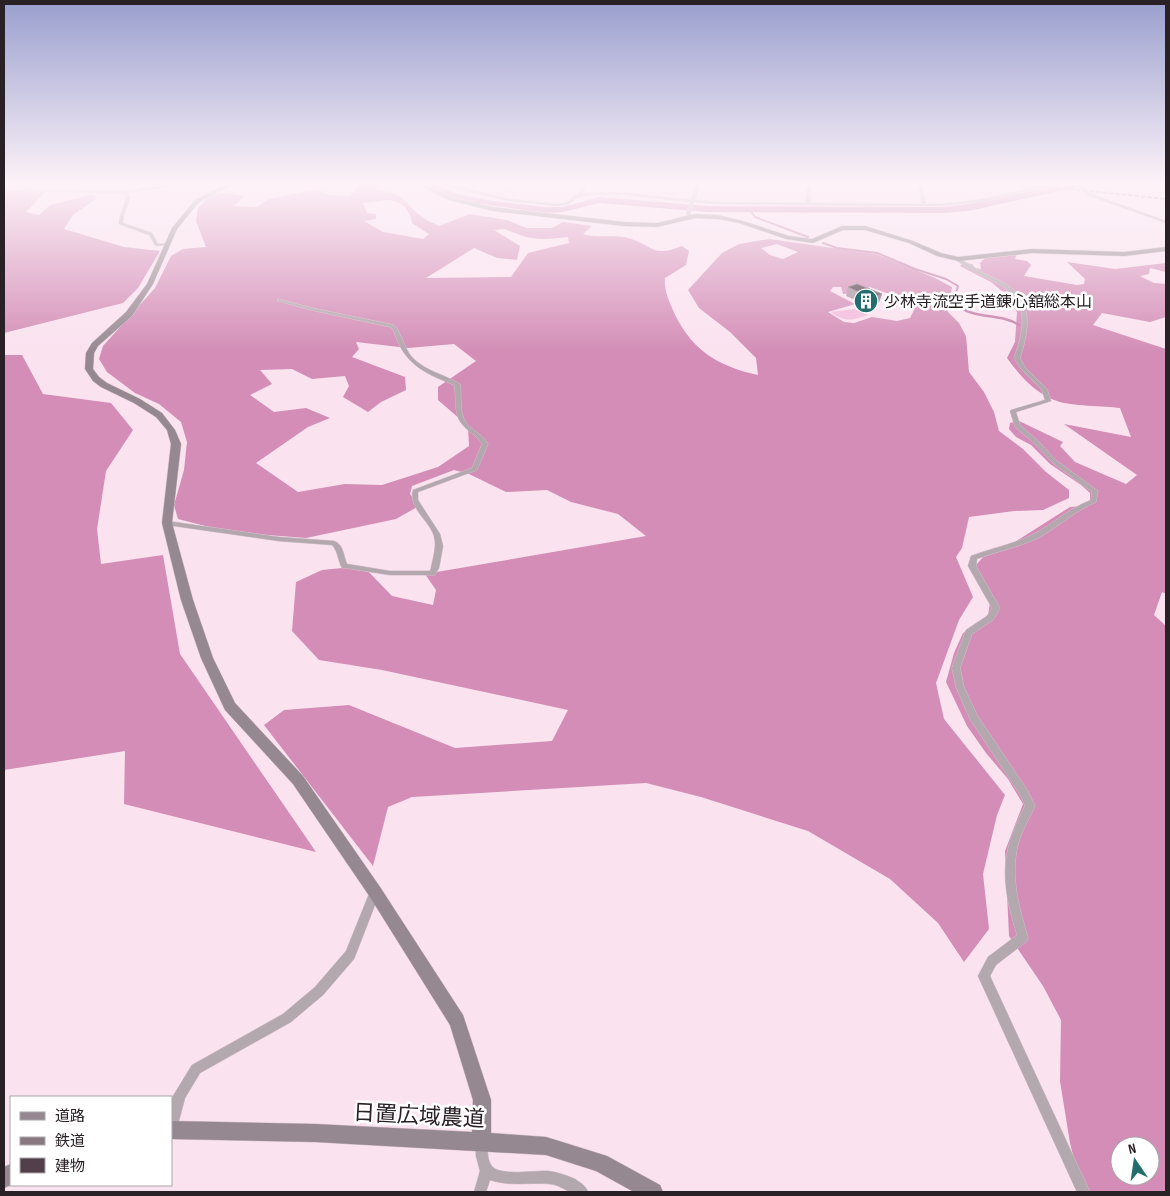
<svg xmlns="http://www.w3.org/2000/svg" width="1170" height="1196" font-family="'Sofia Sans Condensed','Noto Sans JP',sans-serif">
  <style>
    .green { fill: #f3b8da }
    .forest { fill: #d38db6; fill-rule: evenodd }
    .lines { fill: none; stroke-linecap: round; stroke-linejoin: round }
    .stream-far1 { stroke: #c47fa8; stroke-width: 2 }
    .stream { stroke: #c47fa8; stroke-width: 2.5 }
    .river { fill: #c47fa8; fill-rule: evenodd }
    .street-casing { stroke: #d5bfcb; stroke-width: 1 }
    .secondary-casing { stroke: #d5bfcb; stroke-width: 1 }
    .street { fill: #b2a8ad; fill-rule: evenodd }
    .secondary { fill: #968890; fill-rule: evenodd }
    .rail { stroke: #887981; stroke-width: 2; stroke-dasharray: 4.5 2; stroke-linecap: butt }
    .wall { fill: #a6909c }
    .shaded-wall { fill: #84707c }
    .building { fill: #523f4a; stroke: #84707c }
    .labels { text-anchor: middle; stroke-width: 5; stroke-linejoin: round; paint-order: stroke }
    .far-poi-label { font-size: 16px; fill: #2a2126; stroke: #fff; text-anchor: start }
    .near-street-label { font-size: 22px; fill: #2a2126; stroke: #fff }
  </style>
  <rect width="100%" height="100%" fill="#fae2ef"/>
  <!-- green -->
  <path class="green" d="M854 309 868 315C852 320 845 323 831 312Z"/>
  <!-- forest -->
  <g class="forest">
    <path d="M359 185H377V190C408 195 400 199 421 216 426 220 433 223 439 226L470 214 507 220 527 228H552L563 222 592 226 583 234C600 239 618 233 634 240 644 243 652 252 663 251 669 251 676 248 682 246L689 251 686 265 665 278C664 290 668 298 672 308 689 348 716 366 758 375L756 358 730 332 699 308 688 290 722 253 739 244 769 239 876 254 935 278 952 287 948 312 959 323 966 336 969 372 984 392 994 412 999 431 1023 449 1046 472 1069 490V498L1043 510 1014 511 969 517 962 548 956 557 973 597 959 620 936 683 944 719 1005 795 997 815 983 874 989 929 964 962 938 923 890 879 808 831 701 797 646 783 412 797 388 807 373 866 264 725 284 710 349 705 455 748 552 741 568 710 382 670 319 660 292 631 296 582 322 570 363 566 392 596 433 605 436 590 425 574 646 536 618 514 571 502 547 490 506 492 469 474 454 470 412 486 410 494 419 506 396 519 306 538 229 532 178 519 174 505 184 470 187 442 181 422 159 404 135 393 107 372 99 359 103 346 155 288 171 256 183 249 206 247 196 221 198 208 211 195 228 193 244 196 234 206 257 207 269 199 318 189 327 195 350 196ZM386 200C400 200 410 209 412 223L429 234 423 239 383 232 364 221 376 219V214L367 213 363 203ZM505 229C531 241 540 240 568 237L569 243 528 253 511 277 426 278 474 248 497 258 517 260 520 246 494 230ZM777 244 798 252 783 259 770 255 761 248ZM833 287H841L843 294 860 292 870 287 892 295 888 298 903 303 914 310 910 318 897 321 872 317 854 323 844 322 828 312 855 304 830 291ZM356 342 408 348 454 344 476 361 438 387V400L468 426 469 446 438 467 382 485 345 484 298 492 256 463 308 427 330 418 306 408 274 412 250 395 272 384 260 370 292 369 312 379 345 376 349 386 343 397 368 412 381 402 406 390 405 377 352 357 359 349Z"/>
    <polygon points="4,187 9,190 47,190 26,212 39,215 50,205 93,194 97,198 73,215 64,229 124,247 160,251 138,288 123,303 4,333"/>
    <path d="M1017 254 1015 259 1027 261 1031 265 1024 276 1077 285 1084 284 1085 279 1067 262 1115 269 1166 263V272L1150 268 1149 274 1140 276 1154 283 1166 284V317L1150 322 1102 313 1093 325 1166 349V594L1162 592 1154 615 1166 626V1192H1082L1070 1143 1060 1081 1061 1020 1043 986 1009 936 1005 851 1023 804 1008 779 986 753 967 726 946 682 954 653 963 633 988 616 990 602 975 566 985 555 1015 542 1070 507 1086 506 1090 499V493L1081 485 1050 464 1031 445 1016 437 1009 429 1010 423 1019 421 1063 442 1060 446 1075 462 1126 484 1137 475 1064 424 1131 437 1120 408C1105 406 1070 406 1057 401 1036 394 1020 376 1007 358L1015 342 1017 312 1010 302 1011 299 1025 302 1019 294 1002 291 991 282 960 266 963 263 972 264 975 268 981 269 980 263 985 258ZM1120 1146H1150V1176H1120Z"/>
    <polygon points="4,355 22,355 43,394 111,403 133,430 106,471 97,529 101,564 163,555 180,654 316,852 124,804 125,751 4,770"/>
  </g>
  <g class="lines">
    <!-- stream-far1 -->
    <g class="stream-far1">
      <polyline points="750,210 755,217 808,237"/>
      <polyline points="823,243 837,248 877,253 915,269 946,279 958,286 954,299"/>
    </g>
    <!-- stream -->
    <path class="stream" d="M954 298 953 302C973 321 999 312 1019 325"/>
    <!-- river -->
    <path class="river" d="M426 185H437L458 194 492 201 546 207H563L599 197 708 206 943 207C992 203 1039 185 1088 185L968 211 943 213 708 212 599 203 563 212 546 213 473 203 437 193Z"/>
    <!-- street casing -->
    <g class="street-casing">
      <g id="street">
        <path d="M10 185H17L30 189 122 191 167 185H181L126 193 130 196C129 206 123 213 123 223L152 233 158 244 168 243 170 244 157 246 155 245 149 235 119 224C119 214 125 206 126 196L121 193 30 191Z"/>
        <path d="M443 185H451L508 199 558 204 568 202 575 195H578L583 185H587L582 194C618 189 655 197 691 200L696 185H700L695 200 715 202 806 203 807 185H811L810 203 922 204 918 185H922L926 204C962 204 997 197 1032 188L1005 185 1038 187 1063 185 1038 189 993 200 942 206 715 204 694 202 689 218 687 219 685 218 690 202 628 195 596 194 577 197 570 204 558 206 508 201Z"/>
        <path d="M1075 185C1083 185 1085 188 1089 193L1166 221V223L1087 195 1082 189Z"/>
        <path d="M956 258C963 259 976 269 983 273 992 277 1002 281 1010 287 1034 304 1028 334 1020 358L1025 367 1047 389 1051 401 1016 412 1020 425 1038 441 1057 461 1098 491 1096 502C1075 511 1059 526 1040 537 1020 547 998 551 977 559L976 566 1000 608 993 620 972 634 960 668 964 687 977 715 1028 791 1035 806C1030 817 1024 827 1020 838 1009 871 1018 905 1028 937L1027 941 996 965 990 976 1090 1192H1077L978 976 988 957 1017 935C1001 882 999 856 1025 806L1021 796 970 719 956 687 952 668 966 630 987 616 992 608 968 566 971 556C992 548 1014 544 1034 534 1054 523 1070 508 1091 500L1092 492 1053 463 1034 443 1015 427 1010 411 1011 410 1045 400 1042 390 1021 369 1014 358C1025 327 1030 301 997 283 983 276 969 270 956 260Z"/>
        <path d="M278 299 312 308 394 325C400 330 404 347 411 356 424 371 444 374 460 384 462 395 459 411 465 421 470 430 482 433 488 444L477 470 418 492V500L440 534 443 546 439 568 435 575H390L345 568H342C338 561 338 551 332 545L279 541 167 525 164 523 167 521 279 537 334 541C344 545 343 555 347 564L390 571H430L431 568C433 557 437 547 434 536 429 520 408 508 413 490L472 468 482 444C477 435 468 432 462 424 453 414 457 397 454 385 422 372 404 364 393 329L390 327 311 310 278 301Z"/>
        <polygon points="375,887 379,889 380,892 354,959 323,995 291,1022 200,1073 185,1098 177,1128 175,1132 171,1134 171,1103 173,1096 192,1065 283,1014 315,987 346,951 371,889"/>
        <path d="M481 1136 485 1138C489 1146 486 1157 491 1165 498 1177 535 1170 548 1171 557 1172 566 1175 575 1179 581 1183 586 1186 588 1192 584 1192 577 1193 572 1192 565 1191 560 1185 550 1184 530 1182 510 1187 490 1180L486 1192H474L480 1171 476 1156 475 1142 477 1138Z"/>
      </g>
    </g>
    <!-- secondary casing -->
    <g class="secondary-casing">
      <g id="secondary">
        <polygon points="225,185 232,185 199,202 177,229 153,284 132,316 98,346 94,353 93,369 99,377 107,383 140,399 162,413 175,430 181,444 172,523 193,600 213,658 235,703 303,776 380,887 463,1015 491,1100 491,1133 546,1137 607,1156 660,1185 663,1192 634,1192 596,1171 546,1155 315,1142 171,1139 171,1121 315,1124 472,1132 473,1100 450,1025 370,897 293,784 225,710 201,658 181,600 162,523 171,444 167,430 156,417 134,403 101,387 93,381 85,369 86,353 92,343 126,312 147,284 172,228 195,200"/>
        <polygon points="419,185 426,185 453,198 493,207 624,222 657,223 695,214 718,215 743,221 789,236 812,239 842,226 865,226 913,241 941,253 958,257 1032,249 1124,252 1166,247 1166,251 1124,256 1032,253 958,261 937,256 909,243 865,230 843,230 813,243 786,239 739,223 718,219 695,218 657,227 624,226 493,211 449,200"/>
        <polygon points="11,1164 11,1185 4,1188 4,1167"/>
      </g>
    </g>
    <!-- street -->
    <use href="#street" class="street"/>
    <!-- secondary -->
    <use href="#secondary" class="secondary"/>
    <!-- rail -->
    <polyline class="rail" points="1031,185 1166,199"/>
  </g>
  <!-- wall -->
  <polygon class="wall" points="848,287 882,294 879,302 870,306 846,296"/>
  <!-- shaded-wall -->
  <polygon class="shaded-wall" points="882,294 879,302 870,306 872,298"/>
  <!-- building -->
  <polygon class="building" points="857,284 882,294 872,298 848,287"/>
  <!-- sky -->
  <linearGradient id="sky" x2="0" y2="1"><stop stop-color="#999fce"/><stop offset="0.52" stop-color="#fdf2f8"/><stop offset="1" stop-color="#fdf2f8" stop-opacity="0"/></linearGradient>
  <rect width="1170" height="353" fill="url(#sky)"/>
  <!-- icons -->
  <defs>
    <g id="building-disc" transform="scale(1.25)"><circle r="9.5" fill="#236e6d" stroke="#fff"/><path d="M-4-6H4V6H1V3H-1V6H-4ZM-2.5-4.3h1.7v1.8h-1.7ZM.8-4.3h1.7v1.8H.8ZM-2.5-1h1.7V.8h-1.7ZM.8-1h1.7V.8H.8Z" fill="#fff"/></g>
  </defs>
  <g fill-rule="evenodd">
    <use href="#building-disc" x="866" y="301"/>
  </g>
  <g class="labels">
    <!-- far-poi labels -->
    <g class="far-poi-label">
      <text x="884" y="307">少林寺流空手道錬心舘総本山</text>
    </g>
    <!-- near-street labels -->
    <g class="near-street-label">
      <text transform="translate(419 1115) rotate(3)" y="8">日置広域農道</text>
    </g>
  </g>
  <!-- border -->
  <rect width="1170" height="1196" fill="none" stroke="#2a2126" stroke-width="10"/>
  <!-- legend -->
  <rect x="10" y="1096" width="162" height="90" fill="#ffffff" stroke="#aaa6a8"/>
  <rect x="20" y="1112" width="25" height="8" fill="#968890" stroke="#aaa6a8"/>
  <text x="55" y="1121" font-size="15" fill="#2a2126">道路</text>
  <rect x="20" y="1137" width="25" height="8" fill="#887981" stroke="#aaa6a8"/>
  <text x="55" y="1146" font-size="15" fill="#2a2126">鉄道</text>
  <rect x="20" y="1158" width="25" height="15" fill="#523f4a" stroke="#aaa6a8"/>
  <text x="55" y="1171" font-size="15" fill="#2a2126">建物</text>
  <!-- north arrow -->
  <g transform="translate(1135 1161) rotate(347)"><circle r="24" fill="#ffffff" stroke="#aaa6a8"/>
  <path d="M0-4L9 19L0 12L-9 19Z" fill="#236e6d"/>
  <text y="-8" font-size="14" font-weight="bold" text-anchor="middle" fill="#2a2126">N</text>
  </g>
</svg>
